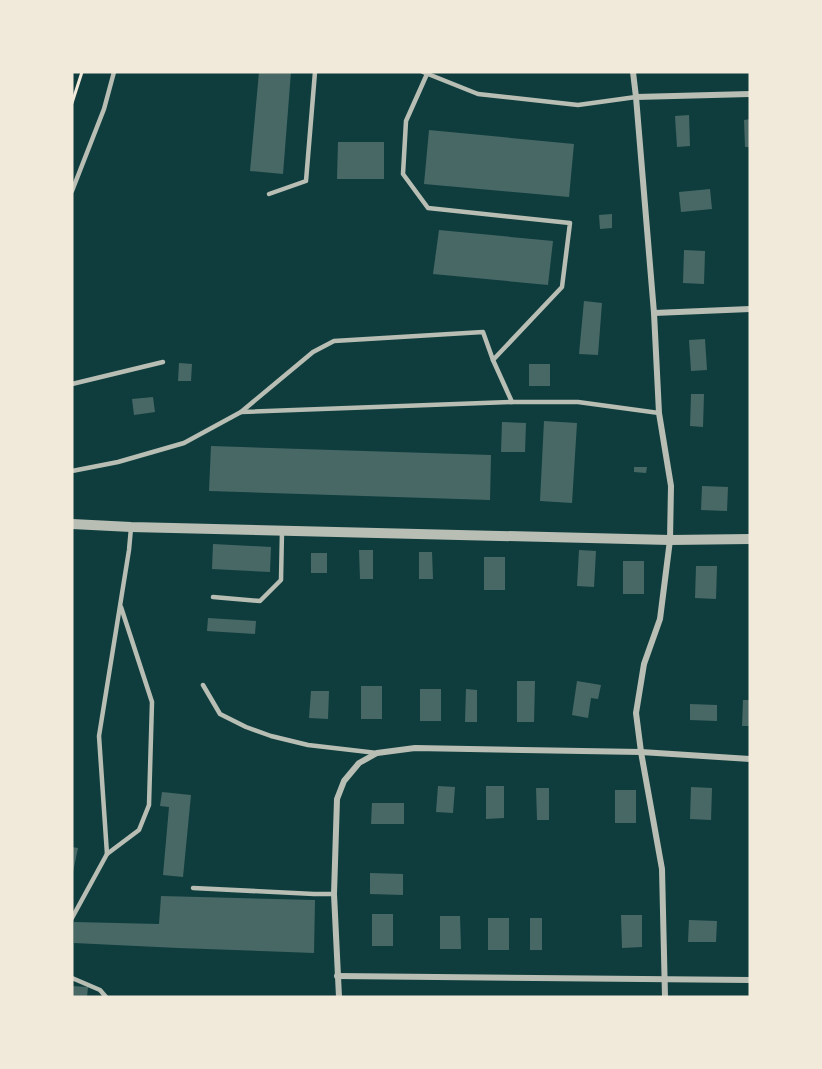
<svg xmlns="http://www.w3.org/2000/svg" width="822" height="1069" font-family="'DM Sans',sans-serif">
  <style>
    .building { fill: #486865 }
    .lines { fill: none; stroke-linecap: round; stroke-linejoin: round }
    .path { stroke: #f1e9da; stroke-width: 3 }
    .service { stroke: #b8beb3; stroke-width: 4.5 }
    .minor { stroke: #b8beb3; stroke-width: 6 }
    .tertiary { stroke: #b8beb3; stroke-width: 10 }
  </style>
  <rect width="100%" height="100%" fill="#0f3d3e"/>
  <!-- building -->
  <g class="building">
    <polygon points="259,72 291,72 283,174 250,171"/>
    <polygon points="689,115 690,146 677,147 675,116"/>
    <polygon points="750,119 750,147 745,147 744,120"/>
    <polygon points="429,130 574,144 569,197 424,184"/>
    <polygon points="338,142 384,142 384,179 337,179"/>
    <polygon points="710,189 712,209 681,212 679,192"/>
    <polygon points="612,214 612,228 600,229 599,215"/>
    <polygon points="439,230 553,241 548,285 433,274"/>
    <polygon points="684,250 705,251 704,284 683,283"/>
    <polygon points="584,301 602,303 598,355 579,354"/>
    <polygon points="705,339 707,370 691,371 689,340"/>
    <polygon points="179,363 192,364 191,381 178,381"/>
    <rect x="529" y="364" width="21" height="22"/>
    <polygon points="691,394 704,394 703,427 690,426"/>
    <polygon points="153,397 155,412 134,415 132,399"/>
    <polygon points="544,421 577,423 572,503 540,501"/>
    <polygon points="502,422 526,423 525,452 501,452"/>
    <polygon points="211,446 491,455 490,500 209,491"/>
    <polygon points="634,467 647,467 646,473 634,472"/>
    <polygon points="702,486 728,487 727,511 701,510"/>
    <polygon points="213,544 271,547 270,572 212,569"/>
    <polygon points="359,550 373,550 373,579 360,579"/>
    <polygon points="579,550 596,551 594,587 577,586"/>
    <polygon points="419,552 432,552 433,579 419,579"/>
    <rect x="311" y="553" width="16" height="20"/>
    <rect x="484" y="557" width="21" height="33"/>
    <rect x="623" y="561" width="21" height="33"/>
    <polygon points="696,566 717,566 716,599 695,598"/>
    <polygon points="208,618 256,621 255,634 207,631"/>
    <polygon points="517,681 535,681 534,722 517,722"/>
    <polygon points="577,681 601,685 598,699 591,698 588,718 572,715"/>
    <rect x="361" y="686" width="21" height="33"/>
    <rect x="420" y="689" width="21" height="32"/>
    <polygon points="466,689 477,690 477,722 465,722"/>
    <polygon points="311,691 329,691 328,719 309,718"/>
    <polygon points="743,700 750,700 750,726 742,726"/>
    <polygon points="690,704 717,705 717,721 690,720"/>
    <polygon points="438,786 455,787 453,813 436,812"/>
    <polygon points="486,786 504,786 504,818 486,819"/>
    <polygon points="691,787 712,788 711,820 690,819"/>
    <polygon points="536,788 549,788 549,820 537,820"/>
    <rect x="615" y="790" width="21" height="33"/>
    <polygon points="162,792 191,795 183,877 163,875 169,807 160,806"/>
    <polygon points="372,803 404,803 404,824 371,824"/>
    <polygon points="72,847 78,848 73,872 72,872"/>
    <polygon points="370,873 403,874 403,895 370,894"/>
    <polygon points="161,896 315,900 314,953 178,948 74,943 74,922 159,924"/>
    <rect x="372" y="914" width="21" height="32"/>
    <polygon points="621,915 642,915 642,947 622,948"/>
    <polygon points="440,916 460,916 461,949 440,949"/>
    <rect x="488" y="918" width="21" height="32"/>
    <rect x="530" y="918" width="12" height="32"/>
    <polygon points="689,920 717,921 716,942 688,942"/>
    <polygon points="72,986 88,987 87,997 72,997"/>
  </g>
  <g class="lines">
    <!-- path -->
    <polyline class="path" points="72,103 82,72"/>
    <!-- service -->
    <g class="service">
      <polyline points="423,72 478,94 578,105 636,97"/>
      <polyline points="427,74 406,121 403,174 428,208 570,223 562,287 493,360"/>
      <polyline points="72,191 104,109 114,72"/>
      <polyline points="269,194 306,181 315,72"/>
      <polyline points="72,384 163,362"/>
      <polyline points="241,412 313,352 334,341 483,332 493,360 512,402"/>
      <polyline points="72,471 118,462 184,443 241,412 512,402 578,402 659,413"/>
      <polyline points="213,597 260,601 281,580 282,531"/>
      <polyline points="203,685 220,714 246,727 271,736 308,745 377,753"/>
      <polyline points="107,854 139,830 149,805 152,702 121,607"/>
      <polyline points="193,888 314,894 334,894"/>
      <polyline points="72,918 107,854 99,736 129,550 131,528"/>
      <polyline points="72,978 100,990 106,997"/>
    </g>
    <!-- minor -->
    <g class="minor">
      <polyline points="633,72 636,97 654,313 659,413 671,486 670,540 660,619 644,664 636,713 641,752 662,869 665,997"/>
      <polyline points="636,97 750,94"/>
      <polyline points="654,313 750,309"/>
      <polyline points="337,976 750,980"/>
      <polyline points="339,997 334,894 337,799 344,781 359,763 377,753 415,748 641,752 750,759"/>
    </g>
    <!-- tertiary -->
    <polyline class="tertiary" points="72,524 131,527 670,540 750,539"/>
  </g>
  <!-- border -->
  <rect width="822" height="1069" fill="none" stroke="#f1e9da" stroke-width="147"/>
</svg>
